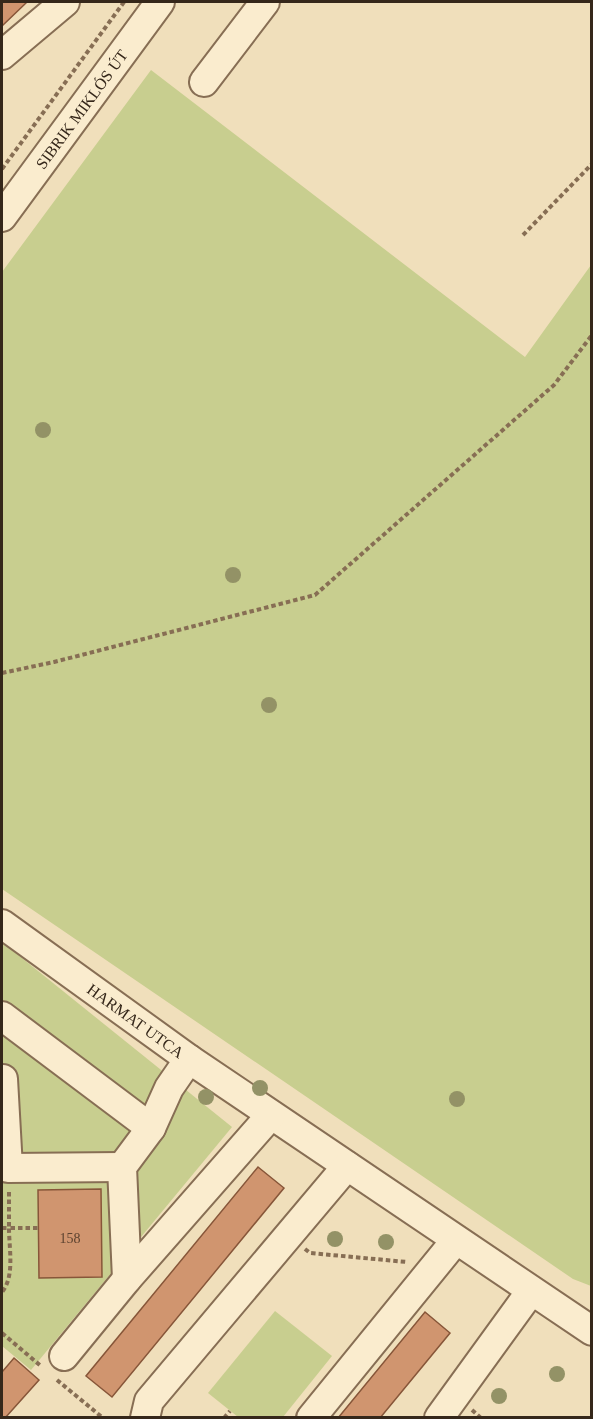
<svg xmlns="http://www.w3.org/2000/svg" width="593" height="1419" font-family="Georgia,serif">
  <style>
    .green { fill: #c8ce8f }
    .building { fill: #d0956f; stroke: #875639; stroke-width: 1.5 }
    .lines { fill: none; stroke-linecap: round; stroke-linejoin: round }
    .minor-casing { stroke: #876e54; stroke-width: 32 }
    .path { stroke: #876e54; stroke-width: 4; stroke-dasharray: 4.5 3; stroke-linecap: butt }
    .minor { stroke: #faecce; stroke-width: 28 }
    .tree { fill: #939266 }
    .labels { text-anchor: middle; stroke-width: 5; stroke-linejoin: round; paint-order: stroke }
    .number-label { font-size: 14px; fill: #5c422f }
    .street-label { font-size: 16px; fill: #35271a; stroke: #f7e9cb }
  </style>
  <rect width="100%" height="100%" fill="#f0dfbb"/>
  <!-- green -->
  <g class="green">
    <polygon points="151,70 525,357 591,265 591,1286 573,1279 2,889 2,272"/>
    <polygon points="2,942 232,1127 31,1370 2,1346"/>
    <polygon points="275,1311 332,1356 283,1417 238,1417 208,1393"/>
  </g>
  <!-- building -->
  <g class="building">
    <polygon points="2,2 24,2 26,3 2,26"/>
    <polygon points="258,1167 284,1188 112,1397 86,1376"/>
    <polygon points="101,1189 102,1277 39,1278 38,1190"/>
    <polygon points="425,1312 450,1333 380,1418 338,1418"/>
    <polygon points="14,1358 39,1380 5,1418 2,1418 2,1372"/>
  </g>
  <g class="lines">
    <!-- minor casing -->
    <g class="minor-casing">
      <g id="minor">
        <polyline points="2,55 65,2"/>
        <polyline points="204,82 265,2"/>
        <path id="s1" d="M2 217 160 2"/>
        <path id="s2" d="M2 924 189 1059 592 1331"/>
        <polyline points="2,1016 151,1128"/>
        <polyline points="2,1079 3,1079 8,1168 122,1167"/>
        <polyline points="127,1279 122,1167 151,1128 169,1088 189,1059"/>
        <polyline points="64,1356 127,1279 271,1115"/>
        <polyline points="145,1418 149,1401 347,1166"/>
        <polyline points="311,1418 456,1240"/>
        <polyline points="439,1418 531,1291"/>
      </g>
    </g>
    <!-- path -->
    <g class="path">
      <polyline points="2,169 124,2"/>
      <polyline points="523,235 592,164"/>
      <polyline points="2,673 54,662 315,595 554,385 592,335"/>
      <polyline points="9,1192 9,1228 39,1228"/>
      <path d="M2 1228H9C9 1249 15 1276 2 1292"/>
      <polyline points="305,1249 310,1253 407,1262"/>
      <polyline points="2,1333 42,1367"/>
      <polyline points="57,1380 103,1418"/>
      <polyline points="472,1410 481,1418"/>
      <polyline points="224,1418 230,1411"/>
    </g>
    <!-- minor -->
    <use href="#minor" class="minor"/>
  </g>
  <!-- trees -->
  <g class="tree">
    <circle cx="43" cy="430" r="8"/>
    <circle cx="233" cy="575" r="8"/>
    <circle cx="269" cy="705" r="8"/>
    <circle cx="260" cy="1088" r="8"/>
    <circle cx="206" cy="1097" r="8"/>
    <circle cx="457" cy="1099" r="8"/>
    <circle cx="335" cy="1239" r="8"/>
    <circle cx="386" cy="1242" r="8"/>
    <circle cx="557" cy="1374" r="8"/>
    <circle cx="499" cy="1396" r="8"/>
  </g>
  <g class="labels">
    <!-- number labels -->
    <g class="number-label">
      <text x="70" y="1243">158</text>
    </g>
    <!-- street labels -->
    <g class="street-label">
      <text dy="6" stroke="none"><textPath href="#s1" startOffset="134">SIBRIK MIKLÓS ÚT</textPath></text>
      <text dy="6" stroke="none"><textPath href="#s2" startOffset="165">HARMAT UTCA</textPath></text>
    </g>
  </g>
  <!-- border -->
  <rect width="593" height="1419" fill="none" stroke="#35271a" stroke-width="6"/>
</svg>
